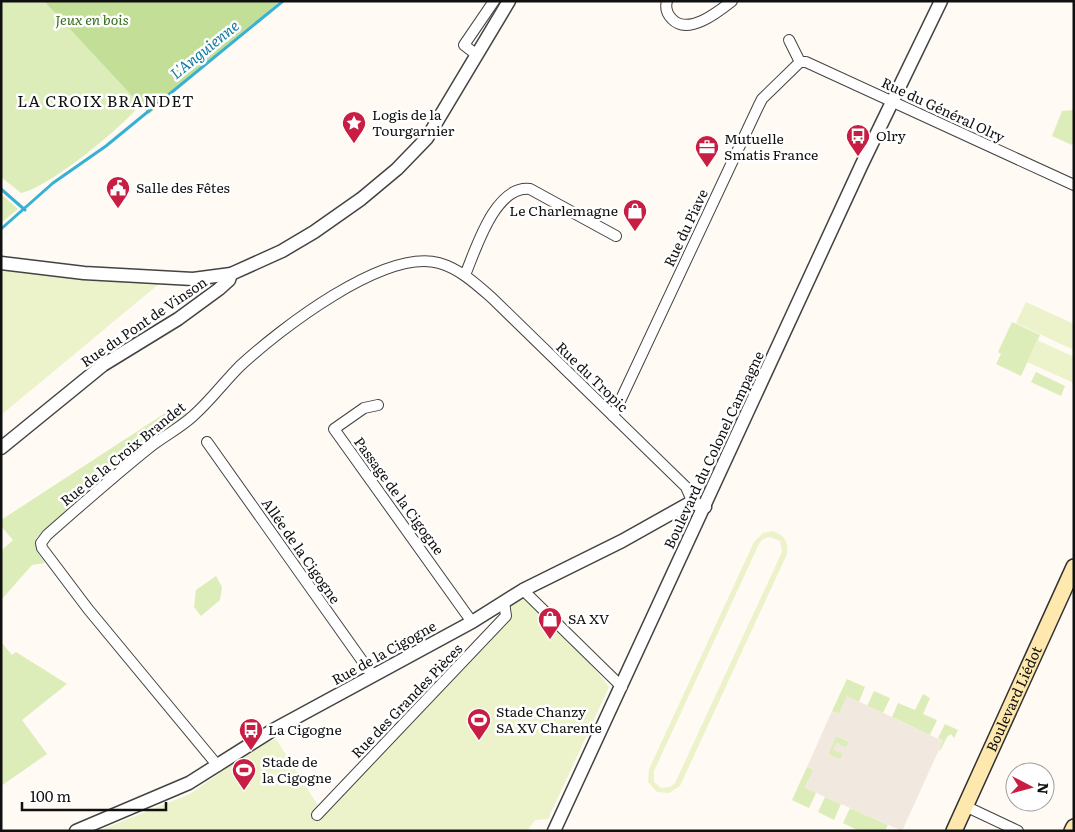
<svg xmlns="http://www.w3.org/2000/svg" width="1075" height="832" font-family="Literata,serif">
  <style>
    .green { fill: #dcedb9 }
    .forest { fill: #c3de97 }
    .pitch { fill: #ecf3cb; fill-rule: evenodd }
    .plaza { fill: #f1e9e0; fill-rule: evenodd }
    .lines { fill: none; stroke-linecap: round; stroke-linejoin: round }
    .stream { stroke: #36b0d5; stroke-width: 3 }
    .minor-casing { stroke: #434343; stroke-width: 12 }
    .tertiary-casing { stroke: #434343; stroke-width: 15 }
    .secondary-casing { stroke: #323232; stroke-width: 18 }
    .minor { stroke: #fff; stroke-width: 10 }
    .tertiary { stroke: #fff; stroke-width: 12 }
    .secondary { stroke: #ffe8ae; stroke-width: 15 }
    .labels { text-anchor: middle; stroke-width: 5; stroke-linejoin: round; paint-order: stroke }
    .park-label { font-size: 14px; font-style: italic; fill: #396d1b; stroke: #fff }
    .street-label { font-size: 14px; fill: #101010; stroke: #fff }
    .poi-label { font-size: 14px; fill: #101010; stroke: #fff; text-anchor: start }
    .water-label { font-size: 15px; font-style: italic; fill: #107ba3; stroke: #fff }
    .quarter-label { font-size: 16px; letter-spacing: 1px; fill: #101010; stroke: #fff }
  </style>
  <rect width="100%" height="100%" fill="#fffaf3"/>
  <!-- green -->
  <g class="green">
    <path d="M1 1H109L141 104C122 127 50 187 21 193L1 177Z"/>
    <polygon points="1074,110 1074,141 1072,145 1052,136 1062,111"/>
    <polygon points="1,194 18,209 1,223"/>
    <polygon points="1012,322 1040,335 1021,376 996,364 1001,354 998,352"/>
    <polygon points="1036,372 1065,386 1061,396 1031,382"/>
    <polygon points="170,410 188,413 142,447 36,538 37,551 45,563 32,565 1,600 1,551 13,540 1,526 1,520"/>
    <polygon points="216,576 222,587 220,600 201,616 194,607 196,590"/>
    <polygon points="1,642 12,655 16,652 67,684 22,720 47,754 1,786"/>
    <polygon points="847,679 865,687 859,702 847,697 839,714 832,711"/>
    <polygon points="874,691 890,698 883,713 867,706"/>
    <polygon points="923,694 930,698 923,714 937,720 930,735 892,717 898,703 915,710"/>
    <polygon points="945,724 958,730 954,738 951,734 947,737 940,751 939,750 943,741 938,738"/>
    <polygon points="836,736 849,742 846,748 837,743 843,754 840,760 828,754"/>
    <polygon points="807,767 814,770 805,787 816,793 809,808 792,800"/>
    <polygon points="825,797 841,804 834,820 818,812"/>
    <polygon points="850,808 888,825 885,831 859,831 843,823"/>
  </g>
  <!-- forest -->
  <polygon class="forest" points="44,1 280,1 149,114"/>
  <!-- pitch -->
  <g class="pitch">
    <polygon points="1,268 34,273 160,283 1,415"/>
    <polygon points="1026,302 1074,324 1074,350 1016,323"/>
    <polygon points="1037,340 1074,357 1074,383 1027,362"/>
    <path d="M773 531C784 535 789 542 787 554L680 786 669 793 657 792 648 782 649 769 754 542 763 533ZM770 537 780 541 782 552 675 783 670 787 661 788 654 782V771L759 544 763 539Z"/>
    <polygon points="522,597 569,636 609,687 548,819 535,820 527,831 98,831 190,794 261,744 276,739 322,812 509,619 509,603"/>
  </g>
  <!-- plaza -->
  <path class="plaza" d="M847 696 943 741 902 831 805 788 813 770 807 767 832 711 839 714ZM836 736 849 742 846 748 837 742 833 750 843 754 840 759 828 754Z"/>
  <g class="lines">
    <!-- stream -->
    <g class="stream">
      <polyline points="1,189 25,210"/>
      <polyline points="1,229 53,183 106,146 283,1"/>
    </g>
    <!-- minor casing -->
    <g class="minor-casing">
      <g id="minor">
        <path d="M667 1C665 8 667 14 672 19 688 36 718 12 732 1"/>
        <polyline points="789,40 800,62"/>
        <polyline points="477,55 464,45 494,1"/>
        <polyline points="800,62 806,62 1074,185"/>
        <path d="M465 275C476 249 495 185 530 189L616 236"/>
        <polyline points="378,405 364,408 334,429 472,622"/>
        <polyline points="613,416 758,107 762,99 800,62"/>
        <polyline points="207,442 373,676"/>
        <polyline points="523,590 622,687"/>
        <path d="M218 766 88 609 42 548 41 543 47 535C81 505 115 475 150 447 164 436 180 428 193 416 210 401 224 382 240 366 279 330 384 248 439 263 460 269 476 284 492 298L686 487 693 503"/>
        <polyline points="965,806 1018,831"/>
        <polyline points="317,815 506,616 504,602"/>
      </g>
    </g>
    <!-- tertiary casing -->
    <g class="tertiary-casing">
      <g id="tertiary">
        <polyline points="1,263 84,273 193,279 231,274 282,251 314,232 361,199 397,169 427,138 509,1"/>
        <polyline points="1,448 103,365 178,319 219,289 229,280 231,274"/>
        <polyline points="76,831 189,783 273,730 472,622 523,590 622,541 688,504 693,503 705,507"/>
        <polyline points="554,831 862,164 941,1"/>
      </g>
    </g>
    <!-- secondary casing -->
    <g class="secondary-casing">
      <g id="secondary">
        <path id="s1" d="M954 831 1074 567"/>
        <polyline points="1072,831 1074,827"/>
      </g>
    </g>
    <!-- minor -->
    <use href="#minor" class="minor"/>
    <!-- tertiary -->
    <use href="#tertiary" class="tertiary"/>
    <!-- secondary -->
    <use href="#secondary" class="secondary"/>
  </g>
  <!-- icons -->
  <defs>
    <g id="sight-pin" transform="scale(1.25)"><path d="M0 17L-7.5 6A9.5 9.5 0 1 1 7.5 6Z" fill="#c91e43" stroke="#fff"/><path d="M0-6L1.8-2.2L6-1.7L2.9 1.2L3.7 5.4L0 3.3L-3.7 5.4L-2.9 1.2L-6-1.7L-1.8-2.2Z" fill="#fff"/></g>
    <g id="bus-pin" transform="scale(1.25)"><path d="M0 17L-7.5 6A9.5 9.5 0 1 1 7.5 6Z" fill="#c91e43" stroke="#fff"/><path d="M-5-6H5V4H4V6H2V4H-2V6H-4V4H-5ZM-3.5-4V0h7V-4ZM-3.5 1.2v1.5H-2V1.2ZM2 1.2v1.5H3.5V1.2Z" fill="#fff"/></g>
    <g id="office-pin" transform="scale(1.25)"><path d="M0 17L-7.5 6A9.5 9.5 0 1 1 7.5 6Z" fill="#c91e43" stroke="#fff"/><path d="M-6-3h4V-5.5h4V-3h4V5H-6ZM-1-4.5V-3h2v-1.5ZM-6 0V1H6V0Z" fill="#fff"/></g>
    <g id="civic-pin" transform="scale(1.25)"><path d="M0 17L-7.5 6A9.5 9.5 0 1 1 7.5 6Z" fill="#c91e43" stroke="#fff"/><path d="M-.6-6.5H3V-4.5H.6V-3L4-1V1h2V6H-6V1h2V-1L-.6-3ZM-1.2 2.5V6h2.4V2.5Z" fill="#fff"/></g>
    <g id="shop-pin" transform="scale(1.25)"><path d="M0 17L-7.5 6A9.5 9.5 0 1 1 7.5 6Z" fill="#c91e43" stroke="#fff"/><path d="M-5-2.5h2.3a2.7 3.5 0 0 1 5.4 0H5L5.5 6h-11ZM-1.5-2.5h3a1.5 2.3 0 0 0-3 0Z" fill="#fff"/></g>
    <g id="stadium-pin" transform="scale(1.25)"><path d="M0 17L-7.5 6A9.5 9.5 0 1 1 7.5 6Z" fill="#c91e43" stroke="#fff"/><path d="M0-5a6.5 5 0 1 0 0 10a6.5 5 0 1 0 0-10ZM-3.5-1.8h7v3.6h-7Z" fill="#fff"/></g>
  </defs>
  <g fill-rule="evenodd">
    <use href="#sight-pin" x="354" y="123"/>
    <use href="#bus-pin" x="858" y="136"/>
    <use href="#office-pin" x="707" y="147"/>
    <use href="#civic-pin" x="118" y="188"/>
    <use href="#shop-pin" x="635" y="211"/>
    <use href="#shop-pin" x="550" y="619"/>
    <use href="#stadium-pin" x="479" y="720"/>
    <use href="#bus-pin" x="251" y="730"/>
    <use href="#stadium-pin" x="244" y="770"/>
  </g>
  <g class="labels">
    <!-- park labels -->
    <g class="park-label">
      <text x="92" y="25">Jeux en bois</text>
    </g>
    <!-- street labels -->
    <g class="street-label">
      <text transform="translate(943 110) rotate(25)" y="5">Rue du Général Olry</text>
      <text transform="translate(686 228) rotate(-65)" y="5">Rue du Piave</text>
      <text transform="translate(144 322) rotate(-34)" y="5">Rue du Pont de Vinson</text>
      <text transform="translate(592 377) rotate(44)" y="5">Rue du Tropic</text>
      <text transform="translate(714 450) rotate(-65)" y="5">Boulevard du Colonel Campagne</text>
      <text transform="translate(123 454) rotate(-39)" y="5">Rue de la Croix Brandet</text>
      <text transform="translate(399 496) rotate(54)" y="5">Passage de la Cigogne</text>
      <text transform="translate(301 551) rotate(55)" y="5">Allée de la Cigogne</text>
      <text transform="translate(384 653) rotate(-29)" y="5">Rue de la Cigogne</text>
      <text dy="5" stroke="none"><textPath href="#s1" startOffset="145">Boulevard Liédot</textPath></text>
      <text transform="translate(407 701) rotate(-46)" y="5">Rue des Grandes Pièces</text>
    </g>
    <!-- poi labels -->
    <g class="poi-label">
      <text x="372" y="120">Logis de la<tspan x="372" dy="16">Tourgarnier</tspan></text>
      <text x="876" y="141">Olry</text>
      <text x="724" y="144">Mutuelle<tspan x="724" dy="16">Smatis France</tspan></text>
      <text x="136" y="193">Salle des Fêtes</text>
      <text x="618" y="216" text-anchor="end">Le Charlemagne</text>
      <text x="568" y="624">SA XV</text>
      <text x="496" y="717">Stade Chanzy<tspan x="496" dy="16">SA XV Charente</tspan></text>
      <text x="268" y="735">La Cigogne</text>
      <text x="262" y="767">Stade de<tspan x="262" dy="16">la Cigogne</tspan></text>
    </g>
    <!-- water labels -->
    <g class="water-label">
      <text transform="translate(205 50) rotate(-39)" y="5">L'Anguienne</text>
    </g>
    <!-- quarter labels -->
    <g class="quarter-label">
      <text x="106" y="107">LA CROIX BRANDET</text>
    </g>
  </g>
  <!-- border -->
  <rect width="1075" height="832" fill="none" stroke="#101010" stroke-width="5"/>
  <!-- north arrow -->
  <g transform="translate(1030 787) rotate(96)"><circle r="24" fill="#ffffff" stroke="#9f9f9f"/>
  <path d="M0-4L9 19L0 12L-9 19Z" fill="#c91e43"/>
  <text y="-8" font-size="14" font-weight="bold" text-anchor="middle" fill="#101010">N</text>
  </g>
  <!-- scale -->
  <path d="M22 802v8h144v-8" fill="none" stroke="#101010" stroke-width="2.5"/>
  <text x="30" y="802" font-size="15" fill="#101010" stroke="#ffffff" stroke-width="4" paint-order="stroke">100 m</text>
</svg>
